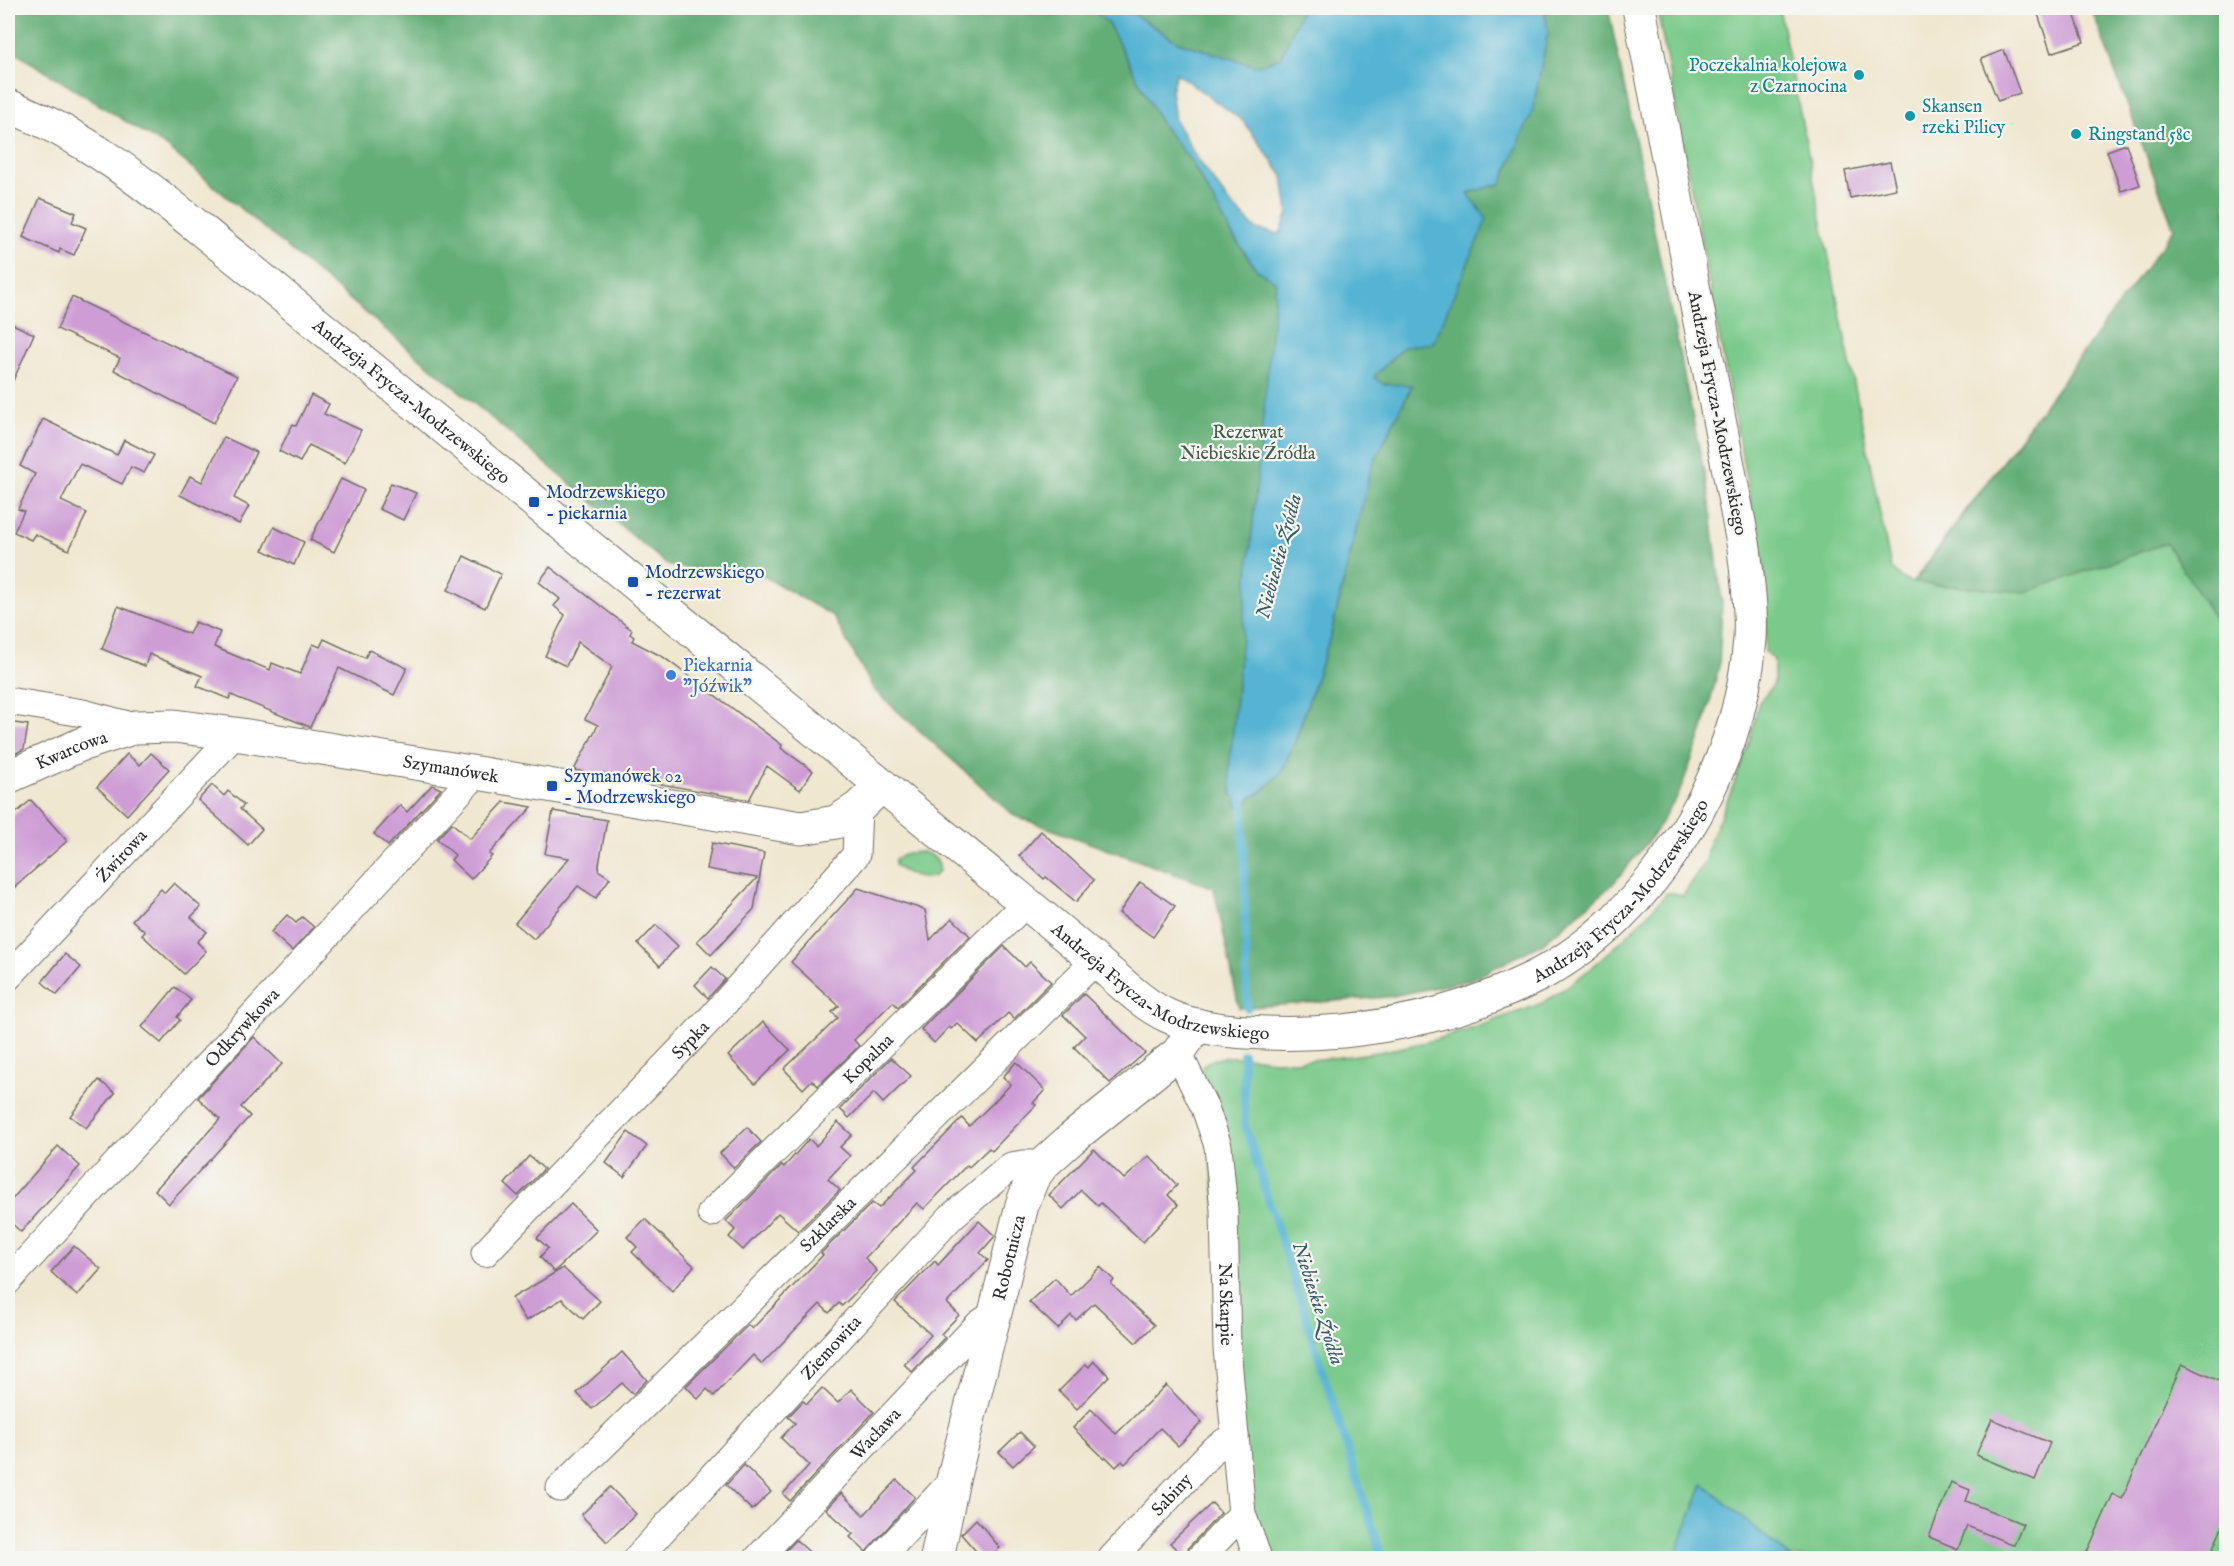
<svg xmlns="http://www.w3.org/2000/svg" width="2234" height="1566" font-family="'IM FELL English',serif">
  <style>
    .green { fill: #7bca8b; stroke: #537a5b; stroke-width: 1.5 }
    .forest { fill: #64ae77; stroke: #486c51; stroke-width: 1.5 }
    .water { fill: #54b4d3; stroke: #40707f; stroke-width: 1.5; fill-rule: evenodd }
    .lines { fill: none; stroke-linecap: round; stroke-linejoin: round }
    .stream { stroke: #54b4d3; stroke-width: 8 }
    .building { fill: #ce9dd5 }
    .minor-casing { stroke: #706d65; stroke-width: 29 }
    .tertiary-casing { stroke: #706d65; stroke-width: 35 }
    .minor { stroke: #fff; stroke-width: 27 }
    .tertiary { stroke: #fff; stroke-width: 33 }
    .culture-dot { fill: #0f9aa8; stroke: #f6f6f2; stroke-width: 2 }
    .transit-dot { fill: #1a4fb4; stroke: #f6f6f2; stroke-width: 2 }
    .shop-dot { fill: #3f7fe0; stroke: #f6f6f2; stroke-width: 2 }
    .labels { text-anchor: middle; stroke-width: 4.5; stroke-linejoin: round; paint-order: stroke }
    .culture-label { font-size: 18px; fill: #0d838f; stroke: #f6f6f2; text-anchor: start }
    .street-label { font-size: 18px; fill: #2b2b2b; stroke: #f6f6f2 }
    .park-label { font-size: 18px; fill: #435b48; stroke: #f6f6f2 }
    .transit-label { font-size: 18px; fill: #164399; stroke: #f6f6f2; text-anchor: start }
    .shop-label { font-size: 18px; fill: #366cbe; stroke: #f6f6f2; text-anchor: start }
    .water-label { font-size: 20px; font-style: italic; fill: #395b66; stroke: #f6f6f2 }
  </style>
  <rect width="100%" height="100%" fill="#f6f6f2"/>
  <filter id="ink" filterUnits="userSpaceOnUse"><feTurbulence type="fractalNoise" baseFrequency=".0167" numOctaves="2"/><feDisplacementMap in="SourceGraphic" scale="12" xChannelSelector="R" yChannelSelector="G"/><feConvolveMatrix kernelMatrix="1 2 1 2 8 2 1 2 1" color-interpolation-filters="sRGB"/></filter>
  <filter id="wash" filterUnits="userSpaceOnUse"><feTurbulence type="fractalNoise" baseFrequency=".008" numOctaves="4" result="noise"/><feDisplacementMap in="SourceGraphic" scale="24" xChannelSelector="R" yChannelSelector="G"/><feGaussianBlur stdDeviation="1.35" result="paint"/><feColorMatrix in="noise" values="0 0 0 0 0 0 0 0 0 0 0 0 0 0 0 0 0 1.4 0 .05"/><feComposite in="paint" operator="in"/></filter>
  <g filter="url(#wash)">
    <rect width="100%" height="100%" fill="#f0e7d0"/>
    <!-- green -->
    <g class="green">
      <path d="M1657 8H1779L1891 568 1900 577 1912 583 2175 229 2226 8V1558H1269L1251 1511 1201 1074 1202 1066C1225 1048 1267 1062 1295 1061 1370 1057 1442 1043 1511 1014 1524 1010 1538 1006 1549 999 1594 970 1632 933 1667 893H1674L1683 896 1707 859V849L1710 840 1730 794 1748 747 1759 702 1774 684V660L1765 652C1766 615 1770 577 1758 541Z"/>
      <path d="M923 852C932 855 941 860 939 871L933 877C922 880 903 873 895 865V859L908 853Z"/>
    </g>
    <!-- forest -->
    <g class="forest">
      <polygon points="8,8 1090,8 1108,23 1162,125 1191,161 1233,236 1257,270 1276,282 1253,535 1236,799 1238,807 1246,805 1251,797 1261,793 1280,774 1296,739 1331,634 1371,468 1412,386 1382,384 1374,377 1403,347 1467,193 1548,32 1544,8 1608,8 1709,496 1722,602 1719,667 1703,730 1678,796 1650,839 1612,885 1542,944 1470,980 1388,997 1239,1008 1214,888 1015,816 874,690 833,616 764,576 669,566 167,147 8,48"/>
      <polygon points="1124,8 1302,8 1281,58 1255,66 1178,42"/>
      <polygon points="2091,8 2226,8 2226,636 2166,543 2026,592 1914,583 2174,229"/>
    </g>
    <!-- water -->
    <g class="water">
      <path d="M1090 8H1124L1178 42 1255 66 1281 58 1302 8H1544L1548 32 1532 113 1501 184 1468 193 1487 219 1433 343 1403 347 1374 377 1383 384 1412 385 1371 468 1331 634 1296 739 1280 774 1260 793 1251 797 1247 805 1238 807 1236 799 1232 795 1229 771 1276 282 1257 270 1233 236 1191 161 1162 125 1108 23ZM1176 73 1243 121 1283 176 1288 213 1280 234 1256 229 1228 201 1195 155 1175 120 1171 90Z"/>
      <polygon points="1703,1484 1791,1558 1674,1558"/>
    </g>
    <g class="lines">
      <!-- stream -->
      <g class="stream">
        <polyline points="1243,798 1247,1008"/>
        <polyline points="1243,1054 1245,1126 1382,1558"/>
      </g>
    </g>
    <g id="blocks">
      <!-- building -->
      <g class="building">
        <polygon points="2036,8 2072,8 2084,42 2051,53"/>
        <polygon points="2004,50 2020,93 1998,101 1981,59"/>
        <polygon points="2126,144 2140,185 2121,191 2107,151"/>
        <polygon points="1890,162 1896,189 1850,198 1845,171"/>
        <polygon points="40,198 76,213 72,222 86,228 74,255 60,249 59,253 23,237"/>
        <polygon points="72,297 237,376 214,423 114,370 120,358 57,329"/>
        <polygon points="8,322 34,334 8,392"/>
        <polygon points="311,395 329,404 324,414 361,430 345,463 309,445 300,462 279,451 293,424 296,426"/>
        <polygon points="43,419 117,455 124,440 154,455 144,473 131,467 122,484 80,464 61,501 87,513 69,550 35,534 31,540 14,532 24,511 18,509 35,474 20,466"/>
        <polygon points="224,437 256,452 234,498 249,506 239,524 180,495 190,476 202,482"/>
        <polygon points="341,479 364,490 334,552 310,540"/>
        <polygon points="391,483 416,493 403,520 379,509"/>
        <polygon points="274,527 304,542 294,565 263,550"/>
        <polygon points="464,556 501,574 485,608 448,590"/>
        <polygon points="550,567 632,630 630,634 634,637 632,641 663,657 782,745 781,748 813,771 800,790 767,766 749,800 601,773 600,775 574,770 598,725 585,719 612,667 578,642 566,666 545,656 565,615 554,606 560,599 539,582"/>
        <polygon points="118,606 189,634 195,622 220,632 214,647 270,670 272,663 300,674 313,644 320,647 324,639 365,658 369,650 407,668 394,695 339,668 310,727 231,695 229,699 197,686 202,676 149,654 145,666 102,649"/>
        <polygon points="8,722 28,725 24,749 8,757"/>
        <polygon points="151,753 169,769 127,815 97,787 127,754 140,765"/>
        <polygon points="212,785 224,796 228,791 244,805 240,809 262,829 248,845 198,800"/>
        <polygon points="432,785 441,789 388,846 374,834 400,805 407,812"/>
        <polygon points="31,800 67,841 8,893 8,820"/>
        <polygon points="504,802 532,807 489,854 492,856 471,879 451,860 455,855 437,839 452,823 470,839"/>
        <polygon points="553,811 607,820 598,870 610,878 596,898 578,886 534,939 515,923 569,858 545,854"/>
        <polygon points="1041,831 1094,880 1076,902 1046,877 1044,879 1019,856"/>
        <polygon points="712,843 764,853 754,909 711,955 697,941 757,878 707,869"/>
        <polygon points="1140,882 1175,906 1153,937 1119,913"/>
        <polygon points="174,883 201,907 191,917 207,932 197,942 206,951 184,974 142,935 145,932 132,920 161,889 165,893"/>
        <polygon points="858,888 925,910 930,940 952,918 970,936 898,1007 893,1002 854,1040 859,1046 818,1086 812,1080 803,1089 784,1069 838,1018 832,1012 839,1006 791,962"/>
        <polygon points="287,915 296,923 302,917 314,927 292,951 271,932"/>
        <polygon points="656,925 678,946 660,966 638,944"/>
        <polygon points="1004,946 1025,967 1030,962 1051,982 1014,1019 1008,1013 978,1043 957,1023 951,1029 949,1027 934,1043 921,1029"/>
        <polygon points="65,954 81,967 57,995 42,982"/>
        <polygon points="712,967 725,979 708,998 695,985"/>
        <polygon points="175,987 191,1000 177,1017 180,1020 161,1043 142,1027"/>
        <polygon points="1084,994 1145,1053 1110,1083 1074,1047 1085,1036 1063,1015"/>
        <polygon points="763,1022 790,1050 755,1084 728,1056"/>
        <polygon points="254,1037 282,1064 241,1107 250,1116 169,1204 155,1190 220,1119 198,1098"/>
        <polygon points="891,1058 911,1076 883,1103 874,1093 849,1118 840,1109"/>
        <polygon points="1016,1062 1045,1090 1033,1103 1036,1105 992,1151 989,1148 969,1167 967,1165 924,1209 917,1203 865,1258 877,1271 842,1306 839,1303 829,1313 820,1304 762,1364 753,1355 714,1396 707,1389 698,1399 686,1386 748,1325 752,1329 823,1255 821,1253 872,1203 879,1208 917,1170 914,1167 962,1118 969,1126 993,1103 1011,1084 1003,1077"/>
        <polygon points="99,1080 115,1093 86,1128 70,1116"/>
        <polygon points="838,1122 852,1135 840,1147 850,1156 828,1179 840,1190 798,1231 778,1213 743,1250 729,1237 735,1230 726,1221 782,1165 784,1167 809,1139 816,1146"/>
        <polygon points="747,1127 761,1142 734,1168 720,1153"/>
        <polygon points="628,1132 647,1146 624,1177 606,1163"/>
        <polygon points="58,1146 80,1166 21,1232 8,1220 8,1204"/>
        <polygon points="1094,1149 1124,1179 1149,1156 1177,1185 1168,1195 1178,1205 1143,1242 1101,1203 1098,1206 1081,1190 1063,1209 1049,1195"/>
        <polygon points="529,1156 544,1169 518,1196 505,1184"/>
        <polygon points="571,1204 597,1230 554,1272 540,1257 548,1248 537,1238"/>
        <polygon points="645,1219 694,1266 672,1291 632,1252 637,1247 627,1237"/>
        <polygon points="979,1221 995,1236 980,1253 988,1260 947,1303 959,1315 941,1334 945,1337 912,1372 904,1364 931,1335 895,1302 935,1261 938,1265"/>
        <polygon points="74,1246 101,1269 77,1296 51,1272"/>
        <polygon points="1100,1267 1114,1280 1111,1284 1154,1325 1136,1343 1094,1303 1076,1320 1071,1315 1058,1329 1029,1302 1055,1278 1071,1296"/>
        <polygon points="563,1268 600,1301 583,1319 562,1299 526,1321 512,1298"/>
        <polygon points="622,1352 647,1380 633,1394 622,1383 592,1409 577,1393"/>
        <polygon points="1094,1361 1109,1376 1077,1409 1059,1391 1086,1364 1089,1367"/>
        <polygon points="2182,1364 2226,1384 2226,1518 2209,1558 2102,1558 2087,1552 2113,1494 2122,1498"/>
        <polygon points="1166,1385 1202,1422 1178,1446 1160,1428 1125,1464 1122,1461 1116,1467 1106,1457 1104,1458 1073,1428 1091,1409 1116,1434"/>
        <polygon points="822,1388 838,1403 851,1389 874,1412 790,1501 783,1494 809,1465 781,1438 795,1423 788,1417 803,1401 807,1404"/>
        <polygon points="1992,1419 2050,1443 2035,1480 1976,1455"/>
        <polygon points="1020,1432 1034,1446 1013,1466 999,1452"/>
        <polygon points="744,1465 771,1492 752,1510 726,1485"/>
        <polygon points="897,1480 915,1497 866,1552 850,1537 853,1534 826,1509 841,1493 864,1515"/>
        <polygon points="1951,1482 1970,1490 1966,1501 2023,1524 2014,1545 1967,1526 1958,1549 1929,1537"/>
        <polygon points="610,1487 636,1514 607,1542 581,1515"/>
        <polygon points="1212,1503 1221,1513 1189,1547 1185,1558 1170,1543"/>
        <polygon points="976,1519 1000,1548 988,1558 982,1558 961,1534"/>
        <polygon points="796,1540 816,1558 779,1558"/>
      </g>
    </g>
  </g>
  <g filter="url(#ink)">
    <use href="#blocks" fill-opacity="0" stroke="#706d65" stroke-width="1.5"/>
    <g class="lines">
      <!-- minor casing -->
      <g class="minor-casing">
        <g id="minor">
          <polyline points="8,701 83,713 135,727"/>
          <path id="s1" d="M8 977 235 734"/>
          <path id="s2" d="M1178 1053 1205 1108 1218 1146 1224 1210 1227 1348 1242 1514 1258 1558"/>
          <path id="s3" d="M711 1213 1026 903"/>
          <path id="s4" d="M485 1253 713 1016 856 855 858 808"/>
          <path id="s5" d="M8 1281 477 773"/>
          <path id="s6" d="M560 1488 1095 961"/>
          <path id="s7" d="M637 1558 951 1217 1011 1166 1023 1164H1043"/>
          <path id="s8" d="M758 1558 979 1324 995 1313"/>
          <polyline points="880,1558 953,1480"/>
          <path id="s9" d="M1112 1558 1213 1450 1235 1435"/>
          <polyline points="1200,1558 1242,1514"/>
        </g>
      </g>
      <!-- tertiary casing -->
      <g class="tertiary-casing">
        <g id="tertiary">
          <path id="s10" d="M8 106C97 139 167 203 240 261L1026 903C1052 924 1078 946 1104 968 1124 985 1144 1005 1168 1016 1211 1036 1296 1035 1343 1031 1411 1024 1472 1008 1533 978 1653 918 1741 771 1750 639 1752 608 1747 578 1744 548L1639 8"/>
          <path id="s11" d="M8 777 80 745 135 727 174 726 235 734 477 773 801 828 836 822 858 808 882 785"/>
          <path id="s12" d="M937 1558 953 1480 995 1313 1022 1205 1032 1179 1043 1164 1071 1139 1178 1053 1197 1025"/>
        </g>
      </g>
      <!-- minor -->
      <use href="#minor" class="minor"/>
      <!-- tertiary -->
      <use href="#tertiary" class="tertiary"/>
    </g>
  </g>
  <!-- markers -->
  <g class="culture-dot">
    <circle cx="1859" cy="75" r="6"/>
    <circle cx="1910" cy="116" r="6"/>
    <circle cx="2076" cy="134" r="6"/>
  </g>
  <g class="transit-dot">
    <rect x="528" y="496" width="12" height="12" rx="3"/>
    <rect x="627" y="576" width="12" height="12" rx="3"/>
    <rect x="546" y="780" width="12" height="12" rx="3"/>
  </g>
  <circle class="shop-dot" cx="671" cy="675" r="6"/>
  <g class="labels">
    <!-- culture labels -->
    <g class="culture-label">
      <text x="1847" y="71" text-anchor="end">Poczekalnia kolejowa<tspan x="1847" dy="21">z Czarnocina</tspan></text>
      <text x="1922" y="112">Skansen<tspan x="1922" dy="21">rzeki Pilicy</tspan></text>
      <text x="2088" y="140">Ringstand 58c</text>
    </g>
    <!-- street labels -->
    <g class="street-label">
      <text dy="6" stroke="none"><textPath href="#s10" startOffset="502">Andrzeja Frycza-Modrzewskiego</textPath></text>
      <text transform="translate(1718 413) rotate(79)" y="6">Andrzeja Frycza-Modrzewskiego</text>
      <text dy="6" stroke="none"><textPath href="#s11" startOffset="69">Kwarcowa</textPath></text>
      <text dy="6" stroke="none"><textPath href="#s11" startOffset="456">Szymanówek</textPath></text>
      <text dy="6" stroke="none"><textPath href="#s1" startOffset="166">Żwirowa</textPath></text>
      <text dy="6" stroke="none"><textPath href="#s10" startOffset="1978">Andrzeja Frycza-Modrzewskiego</textPath></text>
      <text dy="6" stroke="none"><textPath href="#s10" startOffset="1456">Andrzeja Frycza-Modrzewskiego</textPath></text>
      <text dy="6" stroke="none"><textPath href="#s5" startOffset="345">Odkrywkowa</textPath></text>
      <text dy="6" stroke="none"><textPath href="#s4" startOffset="296">Sypka</textPath></text>
      <text dy="6" stroke="none"><textPath href="#s3" startOffset="220">Kopalna</textPath></text>
      <text dy="6" stroke="none"><textPath href="#s6" startOffset="376">Szklarska</textPath></text>
      <text dy="6" stroke="none"><textPath href="#s12" startOffset="309">Robotnicza</textPath></text>
      <text dy="6" stroke="none"><textPath href="#s2" startOffset="260">Na Skarpie</textPath></text>
      <text dy="6" stroke="none"><textPath href="#s7" startOffset="286">Ziemowita</textPath></text>
      <text dy="6" stroke="none"><textPath href="#s8" startOffset="171">Wacława</textPath></text>
      <text dy="6" stroke="none"><textPath href="#s9" startOffset="87">Sabiny</textPath></text>
    </g>
    <!-- park labels -->
    <g class="park-label">
      <text x="1248" y="438">Rezerwat<tspan x="1248" dy="21">Niebieskie Źródła</tspan></text>
    </g>
    <!-- transit labels -->
    <g class="transit-label">
      <text x="546" y="498">Modrzewskiego<tspan x="546" dy="21">- piekarnia</tspan></text>
      <text x="645" y="578">Modrzewskiego<tspan x="645" dy="21">- rezerwat</tspan></text>
      <text x="564" y="782">Szymanówek 02<tspan x="564" dy="21">- Modrzewskiego</tspan></text>
    </g>
    <!-- shop labels -->
    <g class="shop-label">
      <text x="683" y="671">Piekarnia<tspan x="683" dy="21">"Jóźwik"</tspan></text>
    </g>
    <!-- water labels -->
    <g class="water-label">
      <text transform="translate(1278 556) rotate(-75)" y="7">Niebieskie Źródła</text>
      <text transform="translate(1319 1303) rotate(72)" y="7">Niebieskie Źródła</text>
    </g>
  </g>
  <!-- margin -->
  <rect width="2234" height="1566" fill="none" stroke="#f6f6f2" stroke-width="30"/>
</svg>
